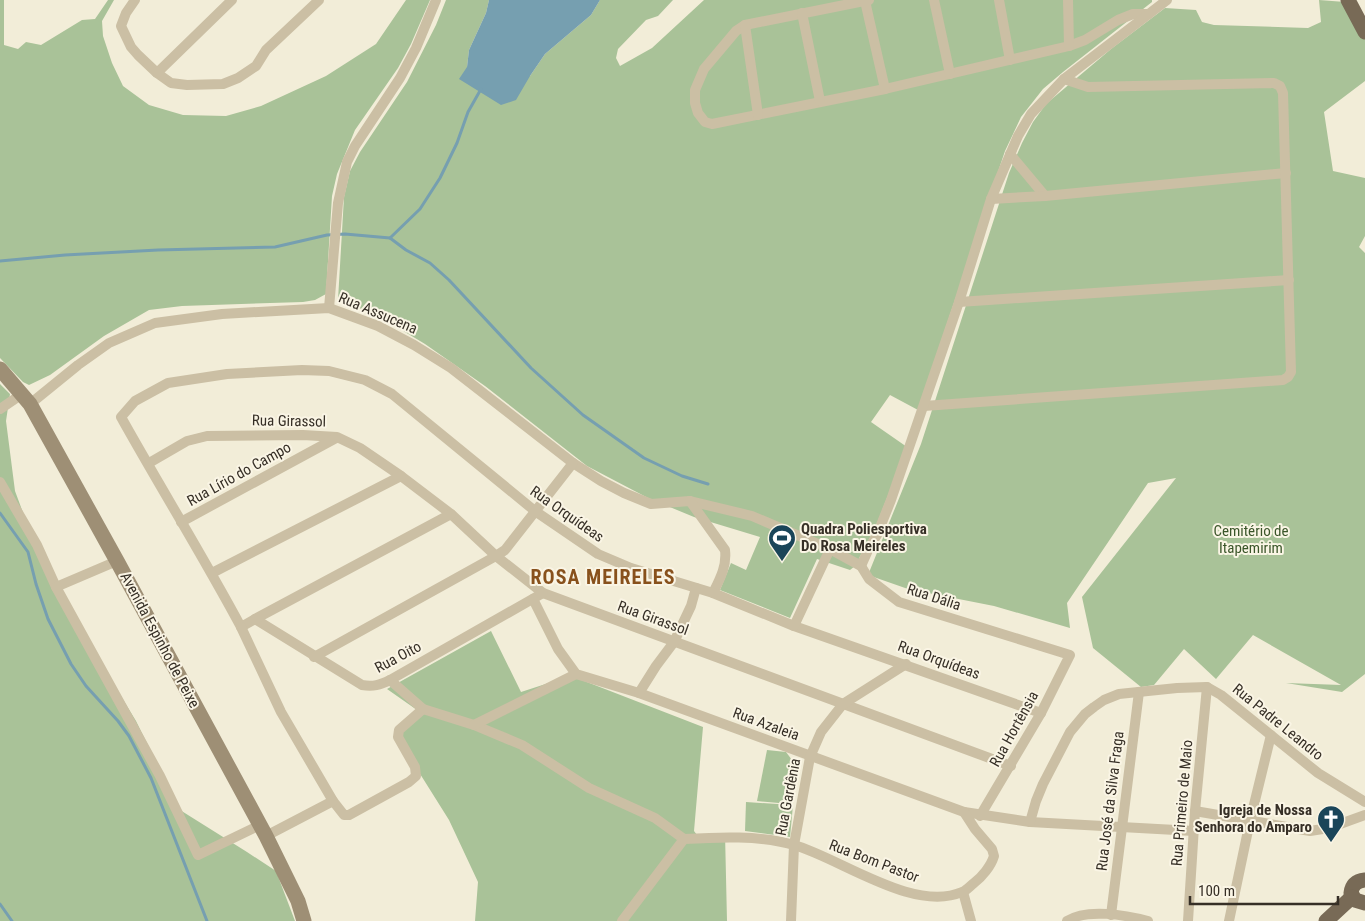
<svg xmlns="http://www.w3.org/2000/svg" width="1365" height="921" font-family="'Roboto Condensed',sans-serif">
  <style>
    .green { fill: #a9c298 }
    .water { fill: #769fb0 }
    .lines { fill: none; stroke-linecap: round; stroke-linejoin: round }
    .stream { stroke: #769fb0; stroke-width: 3 }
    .street { stroke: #cbbfa4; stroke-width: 10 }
    .secondary { stroke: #9e8f75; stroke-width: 15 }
    .primary { stroke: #786a56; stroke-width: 15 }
    .labels { text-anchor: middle; stroke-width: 4; stroke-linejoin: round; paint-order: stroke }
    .street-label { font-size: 15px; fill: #362f26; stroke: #faf5e5 }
    .poi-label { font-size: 15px; font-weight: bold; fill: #362f26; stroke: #faf5e5; text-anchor: start }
    .park-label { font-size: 15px; fill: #3a5529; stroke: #faf5e5 }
    .district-label { font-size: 20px; font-weight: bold; letter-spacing: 1px; fill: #88511c; stroke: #faf5e5 }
  </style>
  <rect width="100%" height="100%" fill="#f2edd8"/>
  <!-- green -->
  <g class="green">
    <polygon points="0,0 4,0 4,45 18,49 26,42 41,45 82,20 95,19 108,0 114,0 102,21 103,36 112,63 123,86 149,105 183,115 226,116 261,106 326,76 376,44 406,0 430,0 411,44 398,68 355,130 337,174 332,196 326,294 315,300 303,302 182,306 149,310 104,336 50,375 29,385 23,382 0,358"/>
    <polygon points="446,0 489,0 486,13 469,50 467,67 530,76 545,54 591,15 600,0 673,0 658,16 646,20 618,49 616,58 620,66 652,48 704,0 1152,0 1152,2 1063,72 1043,89 1021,117 1005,151 918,410 890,395 871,422 907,447 876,526 855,566 850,570 817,559 790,618 720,590 731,563 746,570 760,537 694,517 648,498 587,466 485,386 425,344 375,314 338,300 344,197 350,171 360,152 407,82 436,25"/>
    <polygon points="1319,0 1345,2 1365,36 1365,81 1324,112 1333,171 1365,178 1365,236 1359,247 1365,253 1365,674 1342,692 1286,683 1341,685 1253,635 1216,679 1184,649 1154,685 1141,687 1093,648 1082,597 1176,478 1148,483 1067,603 1070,628 994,606 908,589 868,575 921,444 1009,173 1022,143 1033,122 1046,104 1111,49 1165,8 1196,10 1202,22 1214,25 1308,28 1321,22"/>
    <polygon points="0,384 10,394 6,421 15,491 32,537 61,597 136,721 180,810 247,852 276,871 295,921 0,921"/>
    <polygon points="491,631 521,692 561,679 574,677 703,727 694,831 697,835 725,833 727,921 475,921 478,882 449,820 395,734 417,710 387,689"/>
    <polygon points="767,750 786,752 795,764 790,804 757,801"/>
    <polygon points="746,802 793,805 790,837 745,831"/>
  </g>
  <!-- water -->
  <polygon class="water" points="489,0 600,0 591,15 545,54 530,76 516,100 501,105 459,79 467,67 469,50 486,13"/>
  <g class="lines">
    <!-- stream -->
    <g class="stream">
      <polyline points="390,238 420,209 440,178 457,143 468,112 481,89"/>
      <polyline points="0,261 65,255 158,250 275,247 327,235 345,234 390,238 406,250 430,263 449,280 531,368 583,415 644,458 682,476 708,484"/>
      <polyline points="0,513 28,552 36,584 48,619 71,664 86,686 118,721 129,736 151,778 207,921"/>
      <polyline points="0,904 12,921"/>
    </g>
    <!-- street -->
    <g class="street">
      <polyline points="135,0 126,13 121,26 131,47 138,55 157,73 171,83 187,85 223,84 238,78 256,66 266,50 319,0"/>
      <polyline points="869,0 745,25 736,31 704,69 695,90 695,103 698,113 705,122 712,124 885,89 1069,46 1085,40 1118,20 1133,14 1149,14"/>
      <polyline points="934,0 950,74"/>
      <polyline points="999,0 1010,60"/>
      <polyline points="1068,0 1069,46"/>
      <polyline points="865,1 885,89"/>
      <polyline points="802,13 820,101"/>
      <polyline points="745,25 758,115"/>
      <polyline points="157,73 232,0"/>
      <polyline points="1010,154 1045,196"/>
      <polyline points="991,199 1045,196 1286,173"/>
      <polyline points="959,302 1289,280"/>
      <polyline points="329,308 338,203 347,162 355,146 400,78 416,48 436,0"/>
      <polyline points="30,404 78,365 109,343 155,323 222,314 329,308 378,326 414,345 451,368 573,463 601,481 624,493 651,504 690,501 752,516 830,549 861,566 869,579 899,602 1070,655 1041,713 980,816"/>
      <polyline points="924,406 1283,380 1288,377 1291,372 1283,93 1280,86 1274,83 1088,87 1064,79"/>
      <polyline points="0,409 22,394"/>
      <polyline points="149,463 187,441 207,436 303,435 337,437 360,448 401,476 451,514 496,556 543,593 1011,766"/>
      <polyline points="0,482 37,545 56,587 160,776 198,855 260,825"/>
      <path d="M690 501 725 550C727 566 720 579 713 593"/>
      <polyline points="181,522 336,438"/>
      <polyline points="861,566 869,548 877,535 891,500 959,302 991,199 1018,136 1031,114 1064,79 1167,0"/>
      <polyline points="212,573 401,476"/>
      <polyline points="56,587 117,561"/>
      <path d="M543 593 390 680C380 685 373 687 362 685L255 619 241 627C203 556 160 487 121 417L135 401 168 383 227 374 302 370 329 371 365 380 392 394 535 511 598 554 631 568 713 593 794 626 1041 713"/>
      <polyline points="533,599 558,649 576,674 639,693 964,812 1030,822 1194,831"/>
      <polyline points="255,619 451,514"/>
      <polyline points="794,626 830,549"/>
      <polyline points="241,627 281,712 333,801 344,815 349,815 409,782 416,776 415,767 398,737 399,730 423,709"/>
      <polyline points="314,657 496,556 505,550 573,463"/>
      <polyline points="390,680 423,709 474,725 522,745 589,788 655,818 684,839"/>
      <polyline points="639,693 656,666 674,642 691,606 696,588"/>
      <polyline points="474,725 576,674"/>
      <polyline points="1195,811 1310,831 1329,828 1365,815"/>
      <polyline points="1030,822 1036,801 1043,784 1070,732 1085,714 1094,707 1104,700 1119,694 1177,688 1207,687 1221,695 1318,773 1365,802"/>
      <polyline points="266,836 333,801"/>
      <polyline points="963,892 971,921"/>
      <polyline points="1111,915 1139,692"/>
      <path d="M622 921 684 839C718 837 760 835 794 845 840 858 913 913 962 892 966 891 970 886 974 883 982 877 991 866 994 856L992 849 975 829 964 812"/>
      <polyline points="791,921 794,845 810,757 821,732 843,704 906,664"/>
      <path d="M1067 921C1087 908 1126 915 1148 921"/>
      <polyline points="1188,921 1195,811 1207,687"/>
      <polyline points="1229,921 1250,821 1271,735"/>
    </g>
    <!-- secondary -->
    <polyline class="secondary" points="0,369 30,404 117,561 266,836 298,901 304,921"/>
    <!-- primary -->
    <g class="primary">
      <polyline points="1348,0 1365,32"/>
      <path d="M1365 880C1357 881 1352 884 1351 893L1355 900 1365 903"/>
      <polyline points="1326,921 1352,897"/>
    </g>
  </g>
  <!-- icons -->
  <defs>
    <g id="stadium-pin" transform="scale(1.4375)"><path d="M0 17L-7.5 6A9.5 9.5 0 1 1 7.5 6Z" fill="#1a4559" stroke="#faf5e5"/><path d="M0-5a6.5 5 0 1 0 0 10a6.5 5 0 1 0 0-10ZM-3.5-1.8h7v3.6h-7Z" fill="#fff"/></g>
    <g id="church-pin" transform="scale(1.4375)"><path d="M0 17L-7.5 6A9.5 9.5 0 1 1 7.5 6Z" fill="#1a4559" stroke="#faf5e5"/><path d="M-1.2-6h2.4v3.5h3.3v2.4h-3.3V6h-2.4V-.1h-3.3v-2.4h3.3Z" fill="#fff"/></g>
  </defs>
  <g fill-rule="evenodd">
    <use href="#stadium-pin" x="782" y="538"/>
    <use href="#church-pin" x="1331" y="819"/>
  </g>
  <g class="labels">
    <!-- street labels -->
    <g class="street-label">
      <text transform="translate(378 313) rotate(23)" y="5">Rua Assucena</text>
      <text transform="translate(289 421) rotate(1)" y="5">Rua Girassol</text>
      <text transform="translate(239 474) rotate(-29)" y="5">Rua Lírio do Campo</text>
      <text transform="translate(567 514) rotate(35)" y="5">Rua Orquídeas</text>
      <text transform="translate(934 597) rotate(18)" y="5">Rua Dália</text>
      <text transform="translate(653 618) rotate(20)" y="5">Rua Girassol</text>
      <text transform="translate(160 640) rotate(62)" y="5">Avenida Espinho de Peixe</text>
      <text transform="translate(398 657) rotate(-28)" y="5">Rua Oito</text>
      <text transform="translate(939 660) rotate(20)" y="5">Rua Orquídeas</text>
      <text transform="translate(1278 722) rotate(39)" y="5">Rua Padre Leandro</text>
      <text transform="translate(766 724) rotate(20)" y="5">Rua Azaleia</text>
      <text transform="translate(1014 729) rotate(-61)" y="5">Rua Hortênsia</text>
      <text transform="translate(788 797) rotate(-79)" y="5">Rua Gardênia</text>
      <text transform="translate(1110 801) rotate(-83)" y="5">Rua José da Silva Fraga</text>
      <text transform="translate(1182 803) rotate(-85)" y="5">Rua Primeiro de Maio</text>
      <text transform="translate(874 861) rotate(21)" y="5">Rua Bom Pastor</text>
    </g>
    <!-- poi labels -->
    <g class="poi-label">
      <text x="801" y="534">Quadra Poliesportiva<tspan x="801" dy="17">Do Rosa Meireles</tspan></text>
      <text x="1312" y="815" text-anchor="end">Igreja de Nossa<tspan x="1312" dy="17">Senhora do Amparo</tspan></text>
    </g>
    <!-- park labels -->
    <g class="park-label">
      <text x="1251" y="536">Cemitério de<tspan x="1251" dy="17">Itapemirim</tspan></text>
    </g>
    <!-- district labels -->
    <g class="district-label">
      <text x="603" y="584">ROSA MEIRELES</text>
    </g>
  </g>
  <!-- scale -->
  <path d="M1190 896v8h148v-8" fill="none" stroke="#362f26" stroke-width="2.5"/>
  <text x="1198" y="896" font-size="15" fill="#362f26" stroke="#faf5e5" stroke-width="4" paint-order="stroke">100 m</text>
</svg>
